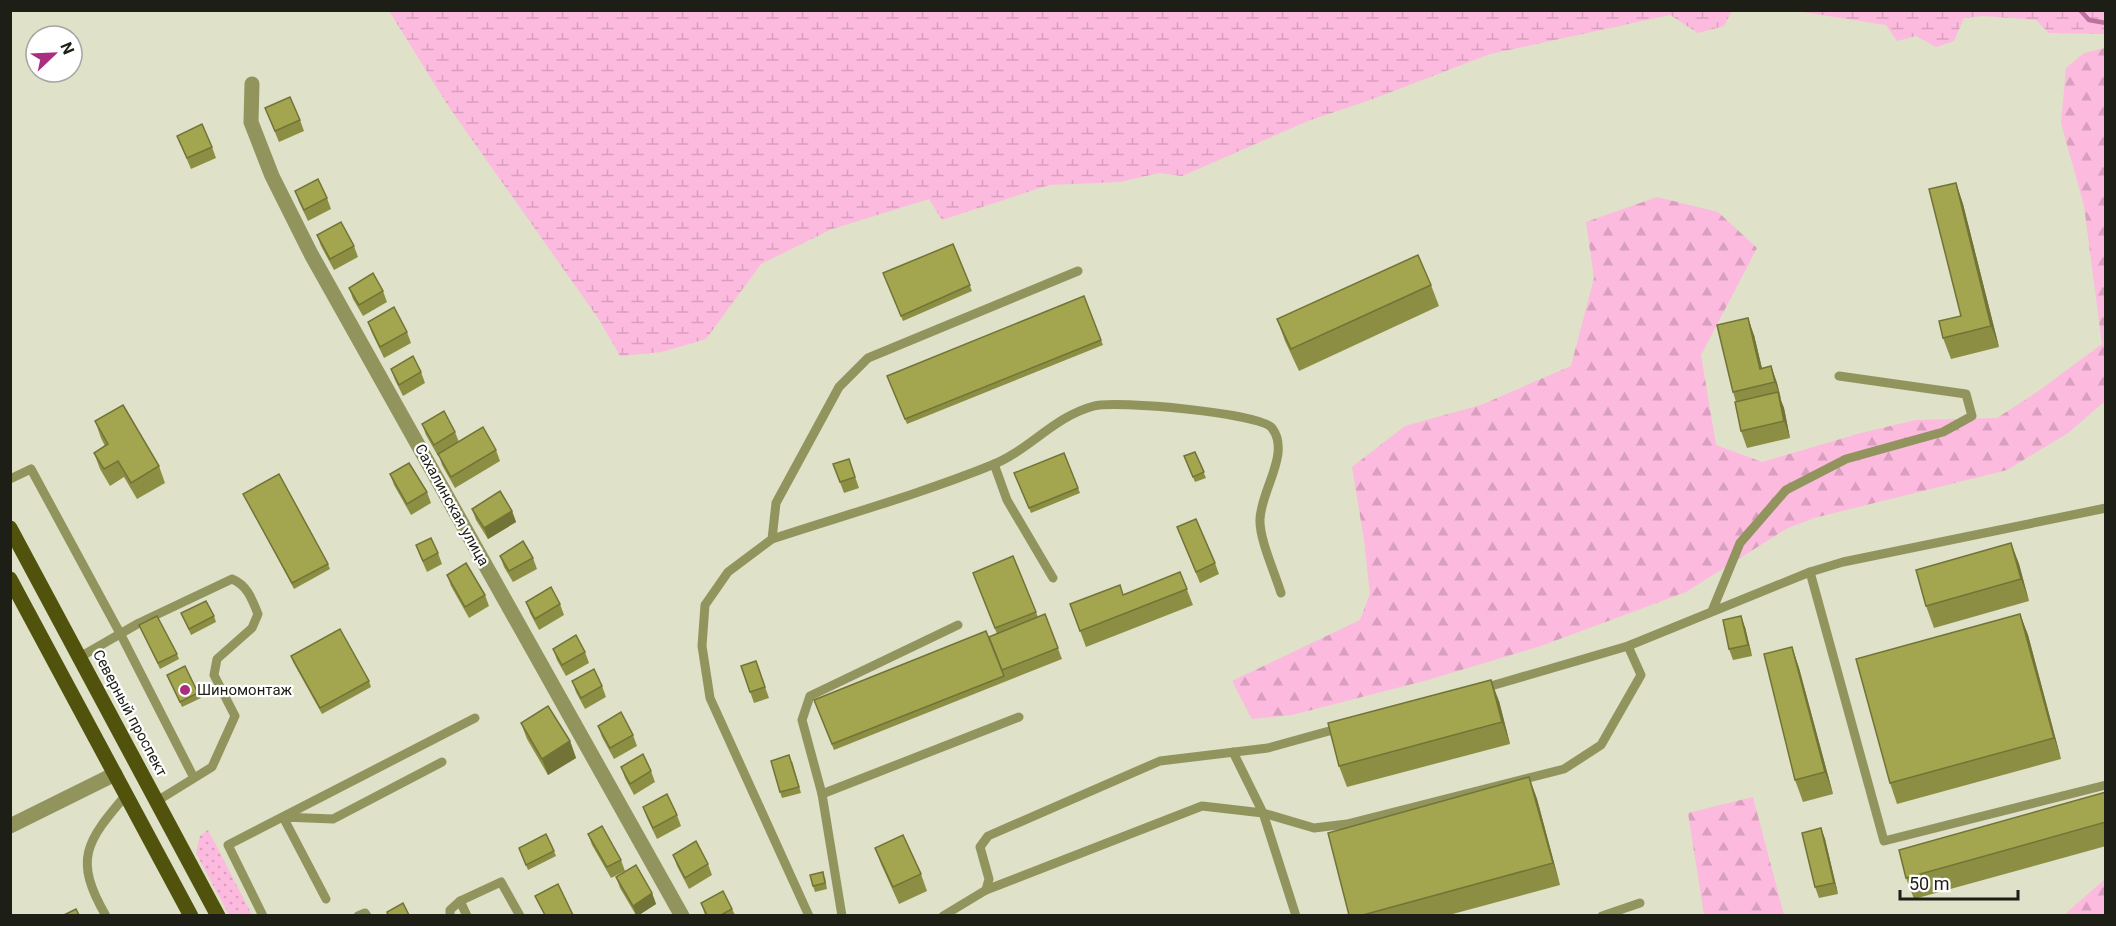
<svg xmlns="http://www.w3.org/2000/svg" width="2116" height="926" font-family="Roboto,sans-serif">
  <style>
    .grass { fill: url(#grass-dots) }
    .forest { fill: url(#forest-firs) }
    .wetland { fill: url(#wetland-marsh) }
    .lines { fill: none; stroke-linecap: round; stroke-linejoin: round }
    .stream { stroke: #be719e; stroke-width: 4.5 }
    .lane { stroke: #91945c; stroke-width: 9 }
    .street { stroke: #91945c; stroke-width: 15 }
    .primary { stroke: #51530c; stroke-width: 15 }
    .wall { fill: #8c8f43 }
    .shaded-wall { fill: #727437 }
    .building { fill: #a3a64e; stroke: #727437; stroke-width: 1.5 }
    .poi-dot { fill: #aa2d7f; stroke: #fff; stroke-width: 2 }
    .labels { text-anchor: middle; stroke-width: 4.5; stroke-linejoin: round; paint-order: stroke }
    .street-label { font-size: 15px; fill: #1d1e15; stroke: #fff }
    .poi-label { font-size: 15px; fill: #1d1e15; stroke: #fff; text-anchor: start }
  </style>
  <defs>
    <pattern id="grass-dots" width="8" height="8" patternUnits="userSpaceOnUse" patternTransform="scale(1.5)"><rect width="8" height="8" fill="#fcbadf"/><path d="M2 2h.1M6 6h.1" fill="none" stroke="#d89fbe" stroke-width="1.8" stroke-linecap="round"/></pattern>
    <pattern id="forest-firs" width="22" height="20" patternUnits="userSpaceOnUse" patternTransform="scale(1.5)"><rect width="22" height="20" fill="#fcbadf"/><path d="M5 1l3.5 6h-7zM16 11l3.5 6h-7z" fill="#d89fbe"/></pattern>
    <pattern id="wetland-marsh" width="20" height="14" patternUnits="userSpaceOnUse" patternTransform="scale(1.5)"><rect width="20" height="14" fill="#fcbadf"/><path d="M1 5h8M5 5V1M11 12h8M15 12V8" fill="none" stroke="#d89fbe"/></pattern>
  </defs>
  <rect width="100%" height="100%" fill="#dfe1c9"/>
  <!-- grass -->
  <polygon class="grass" points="208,830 252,915 229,915 196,853 200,836"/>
  <!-- forest -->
  <g class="forest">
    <polygon points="2105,48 2105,401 2068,433 2007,470 1814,518 1786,529 1686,592 1541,646 1424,681 1292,715 1252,719 1232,681 1360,620 1370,594 1364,540 1352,467 1405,426 1481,405 1571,366 1594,278 1586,222 1657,197 1718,212 1757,248 1701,355 1716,445 1762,462 1861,433 1916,420 1997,418 2037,392 2102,344 2084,206 2061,123 2066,68 2084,53"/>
    <polygon points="1753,797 1784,915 1704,915 1688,813"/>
    <polygon points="2105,879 2105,915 2064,915"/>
  </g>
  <!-- wetland -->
  <g class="wetland">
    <polygon points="389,11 1732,11 1724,26 1698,33 1670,15 1490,54 1370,100 1308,121 1182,176 1159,173 1120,182 1049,185 942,220 929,199 832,229 761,264 706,339 662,352 620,356 598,318 449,107"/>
    <polygon points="1796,11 2105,11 2105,34 2049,33 2036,20 1983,16 1964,18 1954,41 1936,47 1916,36 1897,41 1886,25"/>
  </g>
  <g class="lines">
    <!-- stream -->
    <polyline class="stream" points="2080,10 2089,20 2106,23"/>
    <!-- lane -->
    <g class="lane">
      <polyline points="994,464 1007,500 1053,578"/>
      <polyline points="10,479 31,469 121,635 193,776"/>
      <path d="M772 539C845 515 920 494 992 465 1028 451 1055 416 1094 406 1115 400 1261 413 1272 428 1291 453 1261 490 1260 519 1259 539 1275 573 1281 593"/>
      <polyline points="1810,572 1884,841 2106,785"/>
      <polyline points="1712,611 1740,543 1786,490 1846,459 1943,432 1972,416 1966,394 1839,376"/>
      <path d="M80 657 139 623 232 579C247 585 252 599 258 614L252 628 217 659 214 675 235 716 212 767 157 801"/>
      <polyline points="1484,688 1628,646 1810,572 1843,562 2106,508"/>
      <polyline points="1233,752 1263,813 1296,916"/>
      <polyline points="822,794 1019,717"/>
      <polyline points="986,890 1202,806 1263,813 1314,828 1347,824 1564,769 1601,745 1641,675 1628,646"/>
      <polyline points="326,899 283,817 333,819 442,762"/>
      <polyline points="460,901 501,882 520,916"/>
      <path d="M106 916C73 859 86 842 126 795"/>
      <polyline points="263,916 228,845 475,718"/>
      <polyline points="358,916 365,913 367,916"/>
      <polyline points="450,916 450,910 460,901 467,916"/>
      <polyline points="809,916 710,698 702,646 705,605 728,572 772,539 776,503 839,387 868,358 1078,271"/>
      <polyline points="842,916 822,794 802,720 810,696 958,625"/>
      <polyline points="943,916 986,890 989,879 980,847 988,836 1160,761 1268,748 1340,728"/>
      <polyline points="1602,916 1640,903"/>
    </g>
    <!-- street -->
    <g class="street">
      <polyline points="252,84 251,122 272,176 311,254 682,916"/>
      <polyline points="10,826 115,774"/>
    </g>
    <!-- primary -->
    <g class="primary">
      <polyline points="10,528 218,916"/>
      <polyline points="10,579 191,916"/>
    </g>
  </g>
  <!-- wall -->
  <g class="wall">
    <polygon points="265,108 300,120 304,131 279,142"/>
    <polygon points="177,136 212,147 216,158 191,169"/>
    <polygon points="1956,183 1963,204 1999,347 1951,359 1943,338 1961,316"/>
    <polygon points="295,191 327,198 331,209 308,221 299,202"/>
    <polygon points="317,235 354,246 358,257 334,270 321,246"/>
    <polygon points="953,244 972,291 903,321 883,273"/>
    <polygon points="1431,285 1439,306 1299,371 1285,341 1277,319"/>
    <polygon points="349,288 383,291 387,302 363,316 353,299"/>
    <polygon points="368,322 407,332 411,343 384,358 372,333"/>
    <polygon points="1754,335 1762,369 1771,366 1777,383 1781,399 1780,399 1784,408 1790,438 1747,448 1741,431 1736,402 1733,392"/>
    <polygon points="1101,340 1103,345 907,424 887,376"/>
    <polygon points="391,369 421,372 425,383 403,396 395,380"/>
    <polygon points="95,421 159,466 165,483 137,499 124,477 110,486 100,469 94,453 105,446 101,438"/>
    <polygon points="422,424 455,432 459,442 496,450 500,461 455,488 442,465 439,455 438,456 426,435"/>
    <polygon points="1195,452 1206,478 1195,482 1184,456"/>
    <polygon points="1064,453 1080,493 1031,513 1014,473"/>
    <polygon points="849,459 859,488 844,493 833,464"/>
    <polygon points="390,474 427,492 431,503 411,515 394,485"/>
    <polygon points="243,494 328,564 330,569 294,589 246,499"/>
    <polygon points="472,509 512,511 516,522 488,539 476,520"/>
    <polygon points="1177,527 1215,563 1219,574 1200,583"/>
    <polygon points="2011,543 2019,564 2029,601 1934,628 1926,606"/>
    <polygon points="416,545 438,553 442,564 427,572 420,556"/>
    <polygon points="500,556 533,558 537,569 513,582 504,567"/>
    <polygon points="1013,556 1038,617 1045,614 1062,659 834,750 814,700 991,643 997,634 973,573"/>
    <polygon points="1180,572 1193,605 1086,647 1070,604 1123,595"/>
    <polygon points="447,575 485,595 489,606 469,618 451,586"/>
    <polygon points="526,602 560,604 564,615 539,630 530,613"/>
    <polygon points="181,613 214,616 216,622 191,635"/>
    <polygon points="2020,614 2028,635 2061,759 1897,804 1890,783"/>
    <polygon points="139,625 177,654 179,659 160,669"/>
    <polygon points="1745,627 1752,656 1733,660 1729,649"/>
    <polygon points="1792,647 1799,668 1833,794 1803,802 1795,780"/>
    <polygon points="553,649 585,652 589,663 566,676 557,660"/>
    <polygon points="291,656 369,681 371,687 322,714 293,662"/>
    <polygon points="756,661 769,698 754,703 741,666"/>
    <polygon points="167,675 198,693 201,698 182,707"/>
    <polygon points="572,681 602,686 606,697 585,709 576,692"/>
    <polygon points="1499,701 1510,744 1347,787 1339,766"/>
    <polygon points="521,723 570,741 576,758 548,775 527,739"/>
    <polygon points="598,726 633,735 637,746 614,759 602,737"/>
    <polygon points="792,761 801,793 782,798 780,792"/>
    <polygon points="621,767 651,771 655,782 634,795 625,778"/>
    <polygon points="1529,777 1537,799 1560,885 1449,915 1349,915"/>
    <polygon points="2106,792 2106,846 1914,899 1906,878"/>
    <polygon points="643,807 677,815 681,826 657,839 647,818"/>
    <polygon points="1821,828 1825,839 1838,894 1819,898 1815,887"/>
    <polygon points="588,834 621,860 625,871 611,878 592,845"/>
    <polygon points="519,848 554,851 556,856 528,870"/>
    <polygon points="875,848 921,874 927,891 899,904 881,864"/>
    <polygon points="673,855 708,864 712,875 689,889 677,866"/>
    <polygon points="616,877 652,893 656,904 639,915 636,915 620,888"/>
    <polygon points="825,877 827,889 815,892 813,886"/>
    <polygon points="701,903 732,909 735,915 705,915"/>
  </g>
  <!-- shaded-wall -->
  <g class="shaded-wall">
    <polygon points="1956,183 1963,204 1999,347 1991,326"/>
    <polygon points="1748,318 1754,335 1766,385 1760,369"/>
    <polygon points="1771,366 1777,383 1781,399 1775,382"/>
    <polygon points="1778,392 1784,408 1790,438 1784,421"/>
    <polygon points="512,511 516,522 488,539 484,528"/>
    <polygon points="2011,543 2019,564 2029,601 2021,579"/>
    <polygon points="2020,614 2028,635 2061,759 2054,738"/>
    <polygon points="1741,616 1745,627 1752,656 1748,645"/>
    <polygon points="1792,647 1799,668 1833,794 1825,772"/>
    <polygon points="1491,680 1499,701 1510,744 1502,722"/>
    <polygon points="570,741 576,758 548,775 542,759"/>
    <polygon points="1529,777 1537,799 1560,885 1553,863"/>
    <polygon points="1821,828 1825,839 1838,894 1834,883"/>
    <polygon points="652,893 656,904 639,915 636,915 633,906"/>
  </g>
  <!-- building -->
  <g class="building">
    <polygon points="290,97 300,120 275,131 265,108"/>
    <polygon points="202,124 212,147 187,158 177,136"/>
    <polygon points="318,179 327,198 304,210 295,191"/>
    <polygon points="1956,183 1991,326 1943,338 1939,321 1961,316 1929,189"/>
    <polygon points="341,222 354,246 330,259 317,235"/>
    <polygon points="953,244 970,285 901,316 883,273"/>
    <polygon points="1418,255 1431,285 1291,349 1277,319"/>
    <polygon points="373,273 383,291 359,305 349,288"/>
    <polygon points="1084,296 1101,340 905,419 887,376"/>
    <polygon points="394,307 407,332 380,347 368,322"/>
    <polygon points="1748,318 1760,369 1771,366 1775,382 1733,392 1717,325"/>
    <polygon points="413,356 421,372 399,385 391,369"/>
    <polygon points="1778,392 1784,421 1741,431 1735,402"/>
    <polygon points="123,405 159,466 131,483 118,461 104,469 94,453 108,444 95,421"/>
    <polygon points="444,411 455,432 434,445 422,424"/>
    <polygon points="483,427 496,450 451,477 438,454"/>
    <polygon points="1195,452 1204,472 1193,477 1184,456"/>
    <polygon points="1064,453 1078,488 1029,508 1014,473"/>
    <polygon points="849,459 855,477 840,482 833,464"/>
    <polygon points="409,463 427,492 407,504 390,474"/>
    <polygon points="279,474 328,564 292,583 243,494"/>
    <polygon points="500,491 512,511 484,528 472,509"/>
    <polygon points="1196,519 1215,563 1196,572 1177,527"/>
    <polygon points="431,538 438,553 423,561 416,545"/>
    <polygon points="523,541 533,558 509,571 500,556"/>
    <polygon points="2011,543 2021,579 1926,606 1916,570"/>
    <polygon points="1013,556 1036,612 995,628 973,573"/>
    <polygon points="466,563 485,595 465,607 447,575"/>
    <polygon points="1180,572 1187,589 1080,631 1070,604 1120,585 1123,595"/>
    <polygon points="551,587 560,604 535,619 526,602"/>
    <polygon points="206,601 214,616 189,629 181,613"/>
    <polygon points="1045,614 1058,648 1002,670 989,637"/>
    <polygon points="2020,614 2054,738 1890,783 1856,659"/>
    <polygon points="157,616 177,654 158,663 139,625"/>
    <polygon points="1741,616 1748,645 1729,649 1723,620"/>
    <polygon points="340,629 369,681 320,708 291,656"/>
    <polygon points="986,631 1004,676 832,744 814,700"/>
    <polygon points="576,635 585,652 562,665 553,649"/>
    <polygon points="1792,647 1825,772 1795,780 1764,654"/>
    <polygon points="756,661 765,687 750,692 741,666"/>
    <polygon points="185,666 198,693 180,702 167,675"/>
    <polygon points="594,669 602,686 581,698 572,681"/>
    <polygon points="1491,680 1502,722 1339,766 1328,723"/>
    <polygon points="548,706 570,741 542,759 521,723"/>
    <polygon points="621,712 633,735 610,748 598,726"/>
    <polygon points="643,754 651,771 630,784 621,767"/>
    <polygon points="789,755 799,787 780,792 771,761"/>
    <polygon points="1529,777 1553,863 1363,915 1349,915 1328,833"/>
    <polygon points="2106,792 2106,822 1906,878 1899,850"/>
    <polygon points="667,794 677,815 653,828 643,807"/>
    <polygon points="602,826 621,860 607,867 588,834"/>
    <polygon points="1821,828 1834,883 1815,887 1802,833"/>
    <polygon points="546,834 554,851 526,865 519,848"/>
    <polygon points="903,835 921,874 893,887 875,848"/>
    <polygon points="696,841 708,864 685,878 673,855"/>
    <polygon points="636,865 652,893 633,906 616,877"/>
    <polygon points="823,872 825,883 813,886 810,875"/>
    <polygon points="558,884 573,915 545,915 535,896"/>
    <polygon points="723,891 732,909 721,915 707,915 701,903"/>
    <polygon points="403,903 409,915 388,915 387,912"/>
    <polygon points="76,909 79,915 64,915"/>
  </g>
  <!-- markers -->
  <circle class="poi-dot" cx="185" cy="690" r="6"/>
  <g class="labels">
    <!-- street labels -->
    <g class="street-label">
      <text transform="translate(452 505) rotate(61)" y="5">Сахалинская улица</text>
      <text transform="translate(130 713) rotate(62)" y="5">Северный проспект</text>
    </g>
    <!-- poi labels -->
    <g class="poi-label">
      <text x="197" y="695">Шиномонтаж</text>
    </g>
  </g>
  <!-- border -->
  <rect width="2116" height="926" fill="none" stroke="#1d1e15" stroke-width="24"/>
  <!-- north arrow -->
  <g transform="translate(54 54) rotate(67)"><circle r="28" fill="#ffffff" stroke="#a5a5a1" stroke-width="1.5"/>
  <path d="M0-4.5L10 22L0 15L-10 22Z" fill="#aa2d7f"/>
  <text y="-9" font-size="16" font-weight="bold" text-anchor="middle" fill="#1d1e15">N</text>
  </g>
  <!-- scale -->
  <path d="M1900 890v9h118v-9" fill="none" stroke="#1d1e15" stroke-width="3"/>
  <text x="1909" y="890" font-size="18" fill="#1d1e15" stroke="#ffffff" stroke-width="4.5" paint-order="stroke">50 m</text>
</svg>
